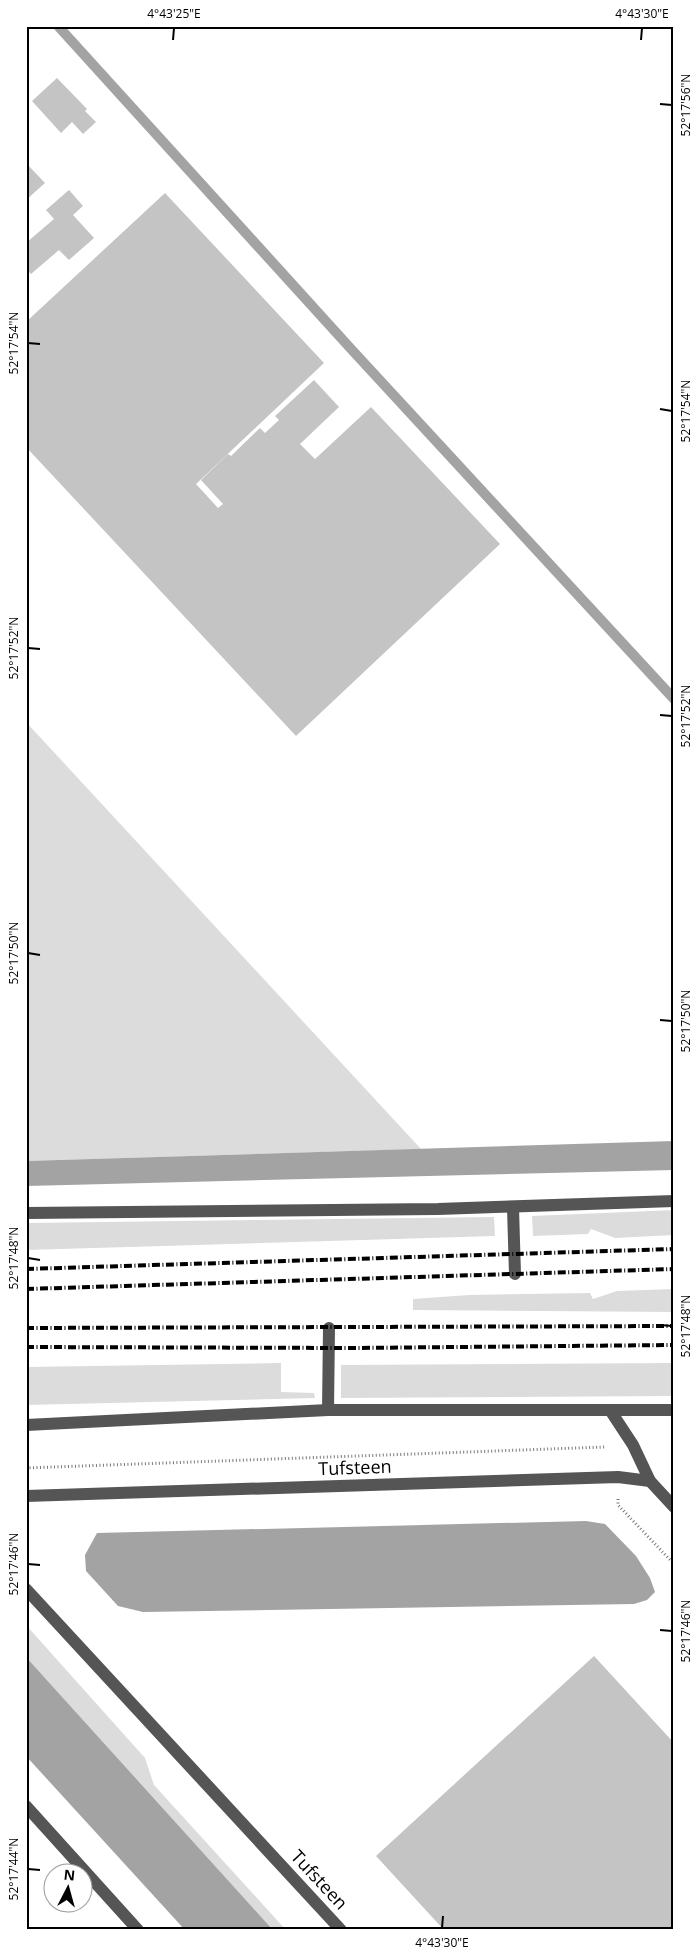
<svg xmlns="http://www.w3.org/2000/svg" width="700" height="1956" font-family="'Open Sans',sans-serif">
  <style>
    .green { fill: #dcdcdc }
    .water { fill: #a3a3a3 }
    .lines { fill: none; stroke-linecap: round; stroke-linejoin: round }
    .stream { stroke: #a3a3a3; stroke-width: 10 }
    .building { fill: #c4c4c4 }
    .path { stroke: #777; stroke-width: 3; stroke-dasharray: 1 2.5; stroke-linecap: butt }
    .minor { stroke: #555; stroke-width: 12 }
    .rail { stroke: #000; stroke-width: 4; stroke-dasharray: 8 2.5 1 2.5; stroke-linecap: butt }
    .ticks { fill: none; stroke: #000; stroke-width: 2 }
    .labels { text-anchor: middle; stroke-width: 5; stroke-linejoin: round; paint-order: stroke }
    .street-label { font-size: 18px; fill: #000; stroke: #fff }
    .neatline { fill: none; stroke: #000; stroke-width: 2 }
    .ticks-label { font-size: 12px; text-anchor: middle; fill: #000 }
  </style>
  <rect width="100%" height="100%" fill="#fff"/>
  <!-- green -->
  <g class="green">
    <polygon points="26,722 421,1149 26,1161"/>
    <polygon points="674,1210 674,1235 615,1238 591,1229 588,1234 533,1236 532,1216"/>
    <polygon points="494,1217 495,1236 26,1250 26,1223"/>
    <polygon points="674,1289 674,1312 413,1310 413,1299 469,1295 590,1293 593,1299 617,1291"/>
    <polygon points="281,1363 281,1392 314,1393 315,1398 26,1405 26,1367"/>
    <polygon points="674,1363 674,1396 341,1398 341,1365"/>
    <polygon points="26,1625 145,1758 154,1785 286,1930 273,1930 26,1657"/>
  </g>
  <!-- water -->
  <g class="water">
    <polygon points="674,1141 674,1170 26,1186 26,1161"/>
    <polygon points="586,1521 605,1524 636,1556 650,1578 655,1592 647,1600 634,1604 143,1612 118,1606 86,1571 85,1555 97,1533"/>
    <polygon points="26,1657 273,1930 185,1930 26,1756"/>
  </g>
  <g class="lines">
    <!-- stream -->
    <polyline class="stream" points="58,26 352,350 674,699"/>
  </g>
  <!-- building -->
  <g class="building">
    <polygon points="57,78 87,109 85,111 96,122 83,134 72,122 61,133 32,101"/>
    <polygon points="26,163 45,183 26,200"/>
    <polygon points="69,190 83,206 73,215 94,238 69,260 59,250 31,274 26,269 26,243 54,219 46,210"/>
    <polygon points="165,193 324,363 196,484 218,508 223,504 201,480 228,454 231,456 260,428 265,433 279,420 275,416 314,380 339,407 300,444 315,459 371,407 500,544 296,736 26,447 26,322"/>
    <polygon points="594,1656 674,1743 674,1930 444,1930 376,1856"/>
  </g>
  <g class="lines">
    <!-- path -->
    <g class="path">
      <polyline points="26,1468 605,1447"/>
      <polyline points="618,1499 618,1505 674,1564"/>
    </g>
    <!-- minor -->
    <g class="minor">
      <polyline points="513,1208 515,1274"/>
      <polyline points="26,1213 438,1209 674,1201"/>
      <polyline points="328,1410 329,1328"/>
      <polyline points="610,1410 633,1445 650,1481 674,1507"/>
      <polyline points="26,1425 328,1410 674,1410"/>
      <polyline points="26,1496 618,1477 650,1481"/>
      <polyline points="26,1589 341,1930"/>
      <polyline points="26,1806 138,1930"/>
    </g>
    <!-- rail -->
    <g class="rail">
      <polyline points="26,1269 674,1249"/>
      <polyline points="26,1289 674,1269"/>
      <polyline points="26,1328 674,1326"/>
      <polyline points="26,1347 350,1348 674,1345"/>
    </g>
  </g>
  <!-- ticks -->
  <path class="ticks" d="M173 40 174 28M641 40 642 28M660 104 672 105M28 343 40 344M660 409 672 411M28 648 40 649M660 715 672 716M28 953 40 955M660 1020 672 1021M28 1258 40 1260M660 1325 672 1326M28 1564 40 1565M660 1630 672 1631M28 1869 40 1870M442 1928 443 1916"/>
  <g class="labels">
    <!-- street labels -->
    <g class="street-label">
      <text transform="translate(355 1468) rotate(-2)" y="6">Tufsteen</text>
      <text transform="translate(319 1880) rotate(47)" y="6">Tufsteen</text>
    </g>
  </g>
  <!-- border -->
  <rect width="700" height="1956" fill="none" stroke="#ffffff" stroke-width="55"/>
  <!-- north arrow -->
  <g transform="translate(68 1888) rotate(6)"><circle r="24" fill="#ffffff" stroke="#999999"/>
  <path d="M0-4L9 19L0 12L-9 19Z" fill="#000000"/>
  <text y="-8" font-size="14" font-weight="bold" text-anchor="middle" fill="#000000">N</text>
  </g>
  <rect x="28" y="28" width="644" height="1900" class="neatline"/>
  <g class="ticks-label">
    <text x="174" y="18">4°43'25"E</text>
    <text x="642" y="18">4°43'30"E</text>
    <text transform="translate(686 105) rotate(-90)" y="4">52°17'56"N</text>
    <text transform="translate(14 343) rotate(-90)" y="4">52°17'54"N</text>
    <text transform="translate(686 411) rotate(-90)" y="4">52°17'54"N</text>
    <text transform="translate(14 648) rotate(-90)" y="4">52°17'52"N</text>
    <text transform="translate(686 716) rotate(-90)" y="4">52°17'52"N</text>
    <text transform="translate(14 953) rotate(-90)" y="4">52°17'50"N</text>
    <text transform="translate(686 1021) rotate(-90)" y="4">52°17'50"N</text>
    <text transform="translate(14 1258) rotate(-90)" y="4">52°17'48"N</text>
    <text transform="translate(686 1326) rotate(-90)" y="4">52°17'48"N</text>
    <text transform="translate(14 1564) rotate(-90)" y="4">52°17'46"N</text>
    <text transform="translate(686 1631) rotate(-90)" y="4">52°17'46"N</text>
    <text transform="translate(14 1869) rotate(-90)" y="4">52°17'44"N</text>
    <text x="442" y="1947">4°43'30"E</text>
  </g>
</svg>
